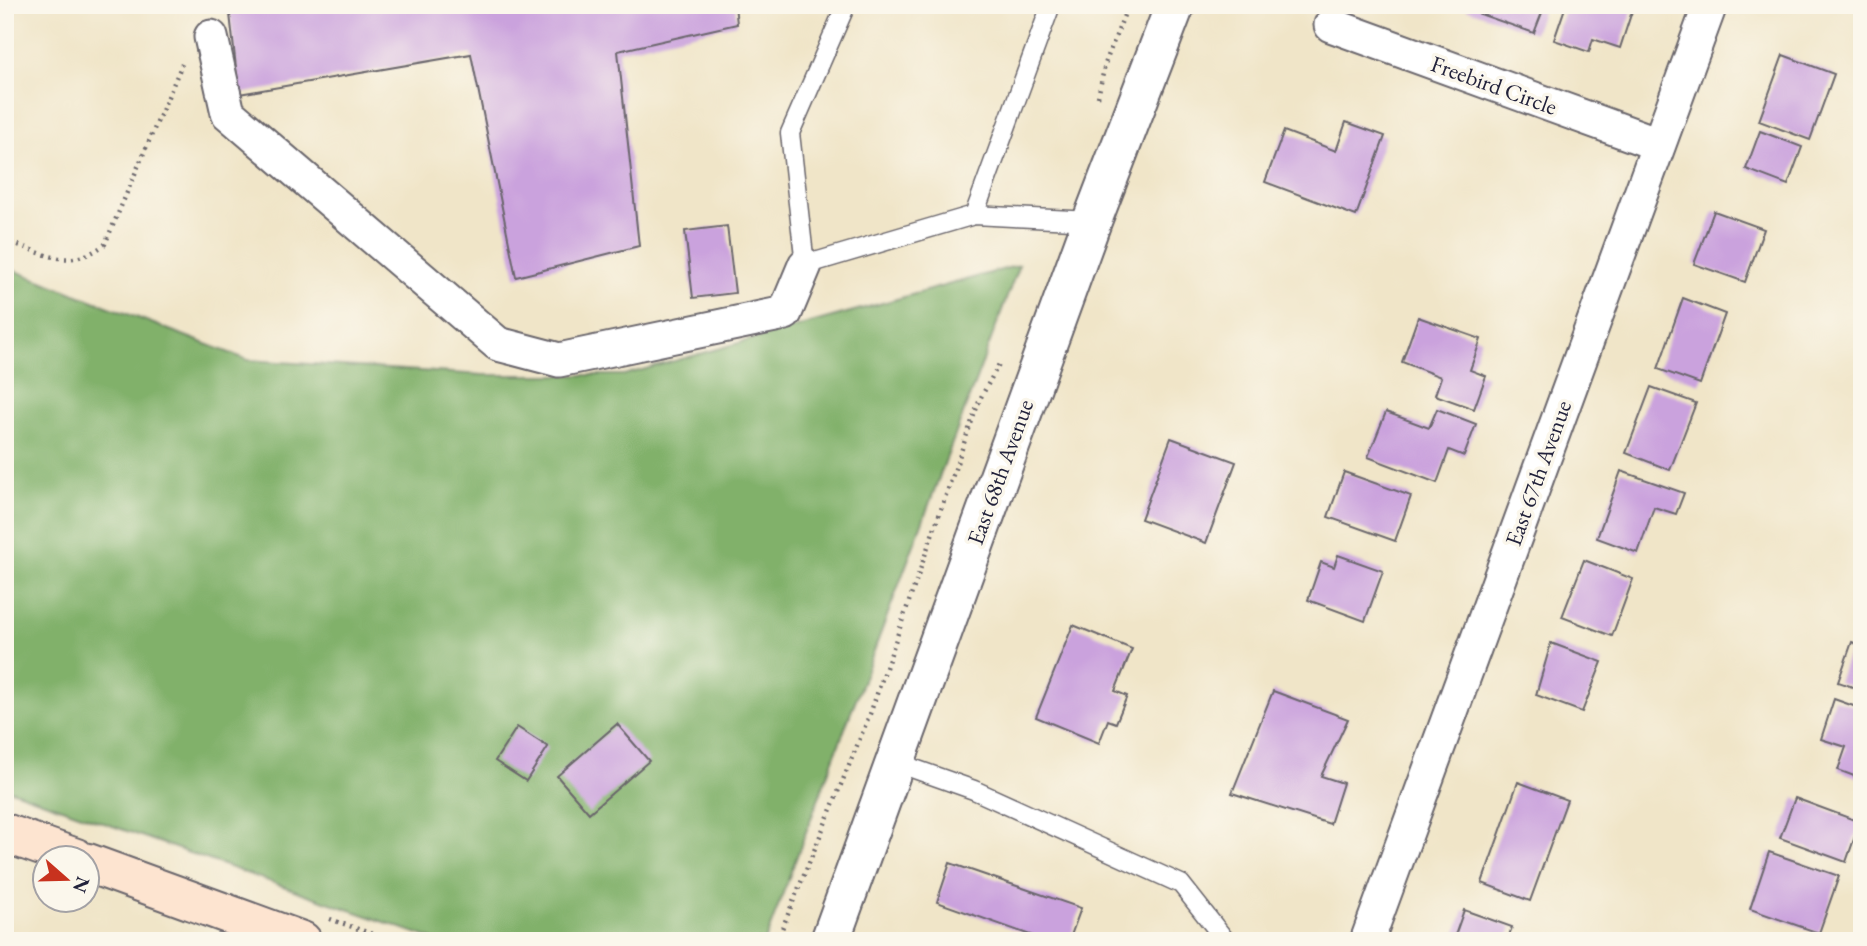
<svg xmlns="http://www.w3.org/2000/svg" width="1867" height="946" font-family="'EB Garamond',serif">
  <style>
    .forest { fill: #81b16a; stroke: #526a52; stroke-width: 2 }
    .building { fill: #caa2dd }
    .lines { fill: none; stroke-linecap: round; stroke-linejoin: round }
    .service-casing { stroke: #6a666c; stroke-width: 21 }
    .minor-casing { stroke: #6a666c; stroke-width: 37 }
    .tertiary-casing { stroke: #6a666c; stroke-width: 42 }
    .secondary-casing { stroke: #6a666c; stroke-width: 42 }
    .path { stroke: #6a666c; stroke-width: 4.5; stroke-dasharray: 2 5; stroke-linecap: butt }
    .service { stroke: #fff; stroke-width: 18 }
    .minor { stroke: #fff; stroke-width: 33 }
    .tertiary { stroke: #fff; stroke-width: 38 }
    .secondary { stroke: #fde4d0; stroke-width: 38 }
    .labels { text-anchor: middle; stroke-width: 7; stroke-linejoin: round; paint-order: stroke }
    .street-label { font-size: 23px; fill: #22223b; stroke: #fbf7ec }
  </style>
  <rect width="100%" height="100%" fill="#fbf7ec"/>
  <filter id="ink" filterUnits="userSpaceOnUse"><feTurbulence type="fractalNoise" baseFrequency=".0143" numOctaves="2"/><feDisplacementMap in="SourceGraphic" scale="14" xChannelSelector="R" yChannelSelector="G"/><feConvolveMatrix kernelMatrix="1 2 1 2 8 2 1 2 1" color-interpolation-filters="sRGB"/></filter>
  <filter id="wash" filterUnits="userSpaceOnUse"><feTurbulence type="fractalNoise" baseFrequency=".00686" numOctaves="4" result="noise"/><feDisplacementMap in="SourceGraphic" scale="28" xChannelSelector="R" yChannelSelector="G"/><feGaussianBlur stdDeviation="1.57" result="paint"/><feColorMatrix in="noise" values="0 0 0 0 0 0 0 0 0 0 0 0 0 0 0 0 0 1.4 0 .05"/><feComposite in="paint" operator="in"/></filter>
  <g filter="url(#wash)">
    <rect width="100%" height="100%" fill="#f0e5c8"/>
    <!-- forest -->
    <polygon class="forest" points="1019,265 765,941 438,941 5,788 5,267 248,360 483,375 624,375"/>
    <g id="blocks">
      <!-- building -->
      <g class="building">
        <polygon points="229,5 735,5 737,24 618,51 639,246 516,277 471,54 239,94"/>
        <polygon points="1467,5 1545,5 1534,33 1466,9"/>
        <polygon points="1566,5 1634,5 1620,48 1593,39 1589,52 1554,40"/>
        <polygon points="1783,55 1834,74 1810,140 1759,121"/>
        <polygon points="1346,122 1385,136 1356,216 1265,182 1284,131 1336,151"/>
        <polygon points="1760,131 1802,147 1788,185 1746,169"/>
        <polygon points="1714,211 1764,229 1745,282 1694,264"/>
        <polygon points="727,226 735,293 693,298 685,231"/>
        <polygon points="1683,298 1725,314 1700,384 1658,369"/>
        <polygon points="1418,317 1481,339 1470,370 1486,376 1474,409 1435,395 1441,377 1402,362"/>
        <polygon points="1651,387 1696,403 1670,470 1626,453"/>
        <polygon points="1437,409 1476,424 1464,456 1449,450 1437,483 1368,457 1386,412 1429,428"/>
        <polygon points="1171,438 1236,462 1206,543 1141,519"/>
        <polygon points="1621,471 1684,493 1676,514 1654,507 1638,553 1597,538"/>
        <polygon points="1344,472 1411,496 1395,541 1328,517"/>
        <polygon points="1338,555 1383,571 1365,621 1308,600 1321,562 1334,567"/>
        <polygon points="1584,560 1633,579 1612,636 1562,617"/>
        <polygon points="1073,625 1132,649 1115,691 1127,696 1116,723 1108,720 1099,743 1036,717"/>
        <polygon points="1852,642 1862,646 1862,690 1838,682"/>
        <polygon points="1551,643 1602,662 1582,712 1536,695"/>
        <polygon points="1273,691 1348,719 1321,776 1343,783 1330,824 1232,793"/>
        <polygon points="1834,699 1862,709 1862,779 1838,770 1846,747 1821,739"/>
        <polygon points="617,724 649,761 589,813 557,776"/>
        <polygon points="517,727 548,747 526,781 495,761"/>
        <polygon points="1518,782 1567,800 1530,901 1482,883"/>
        <polygon points="1795,798 1860,822 1846,862 1780,838"/>
        <polygon points="1769,852 1839,876 1819,933 1750,909"/>
        <polygon points="950,863 1081,908 1069,941 1047,941 937,902"/>
        <polygon points="1464,910 1512,927 1507,941 1453,941"/>
      </g>
    </g>
  </g>
  <g filter="url(#ink)">
    <use href="#blocks" fill-opacity="0" stroke="#6a666c" stroke-width="2"/>
    <g class="lines">
      <!-- service casing -->
      <g class="service-casing">
        <g id="service">
          <polyline points="846,5 790,133 805,265 974,215 1092,221"/>
          <polyline points="974,215 1051,5"/>
          <polyline points="895,762 974,790 1181,884 1226,941"/>
        </g>
      </g>
      <!-- minor casing -->
      <g class="minor-casing">
        <g id="minor">
          <polyline points="1331,25 1658,144"/>
          <polyline points="211,37 228,113 498,344 559,360 785,313 805,265"/>
          <polyline points="1367,941 1710,5"/>
        </g>
      </g>
      <!-- tertiary casing -->
      <g class="tertiary-casing">
        <polyline id="tertiary" points="830,941 1092,221 1175,5"/>
      </g>
      <!-- secondary casing -->
      <g class="secondary-casing">
        <g id="secondary">
          <polyline points="5,833 76,858"/>
          <polyline points="88,863 302,941"/>
        </g>
      </g>
      <!-- path -->
      <g class="path">
        <polyline points="1098,97 1105,64 1128,5"/>
        <path d="M5 240C43 253 69 272 105 244L182 64"/>
        <polyline points="330,919 392,941"/>
        <polyline points="777,941 870,714 964,443 980,399 999,364"/>
      </g>
      <!-- service -->
      <use href="#service" class="service"/>
      <!-- minor -->
      <use href="#minor" class="minor"/>
      <!-- tertiary -->
      <use href="#tertiary" class="tertiary"/>
      <!-- secondary -->
      <use href="#secondary" class="secondary"/>
    </g>
  </g>
  <g class="labels">
    <!-- street labels -->
    <g class="street-label">
      <text transform="translate(1494 85) rotate(20)" y="8">Freebird Circle</text>
      <text transform="translate(1000 472) rotate(-70)" y="8">East 68th Avenue</text>
      <text transform="translate(1538 473) rotate(-70)" y="8">East 67th Avenue</text>
    </g>
  </g>
  <!-- margin -->
  <rect width="1867" height="946" fill="none" stroke="#fbf7ec" stroke-width="28"/>
  <!-- north arrow -->
  <g transform="translate(66 879) rotate(110)"><circle r="33" fill="#fbf7ec" stroke="#a4a2a5" stroke-width="2"/>
  <path d="M0-5L12 26L0 18L-12 26Z" fill="#c8321e"/>
  <text y="-10" font-size="19" font-weight="bold" text-anchor="middle" fill="#22223b">N</text>
  </g>
</svg>
